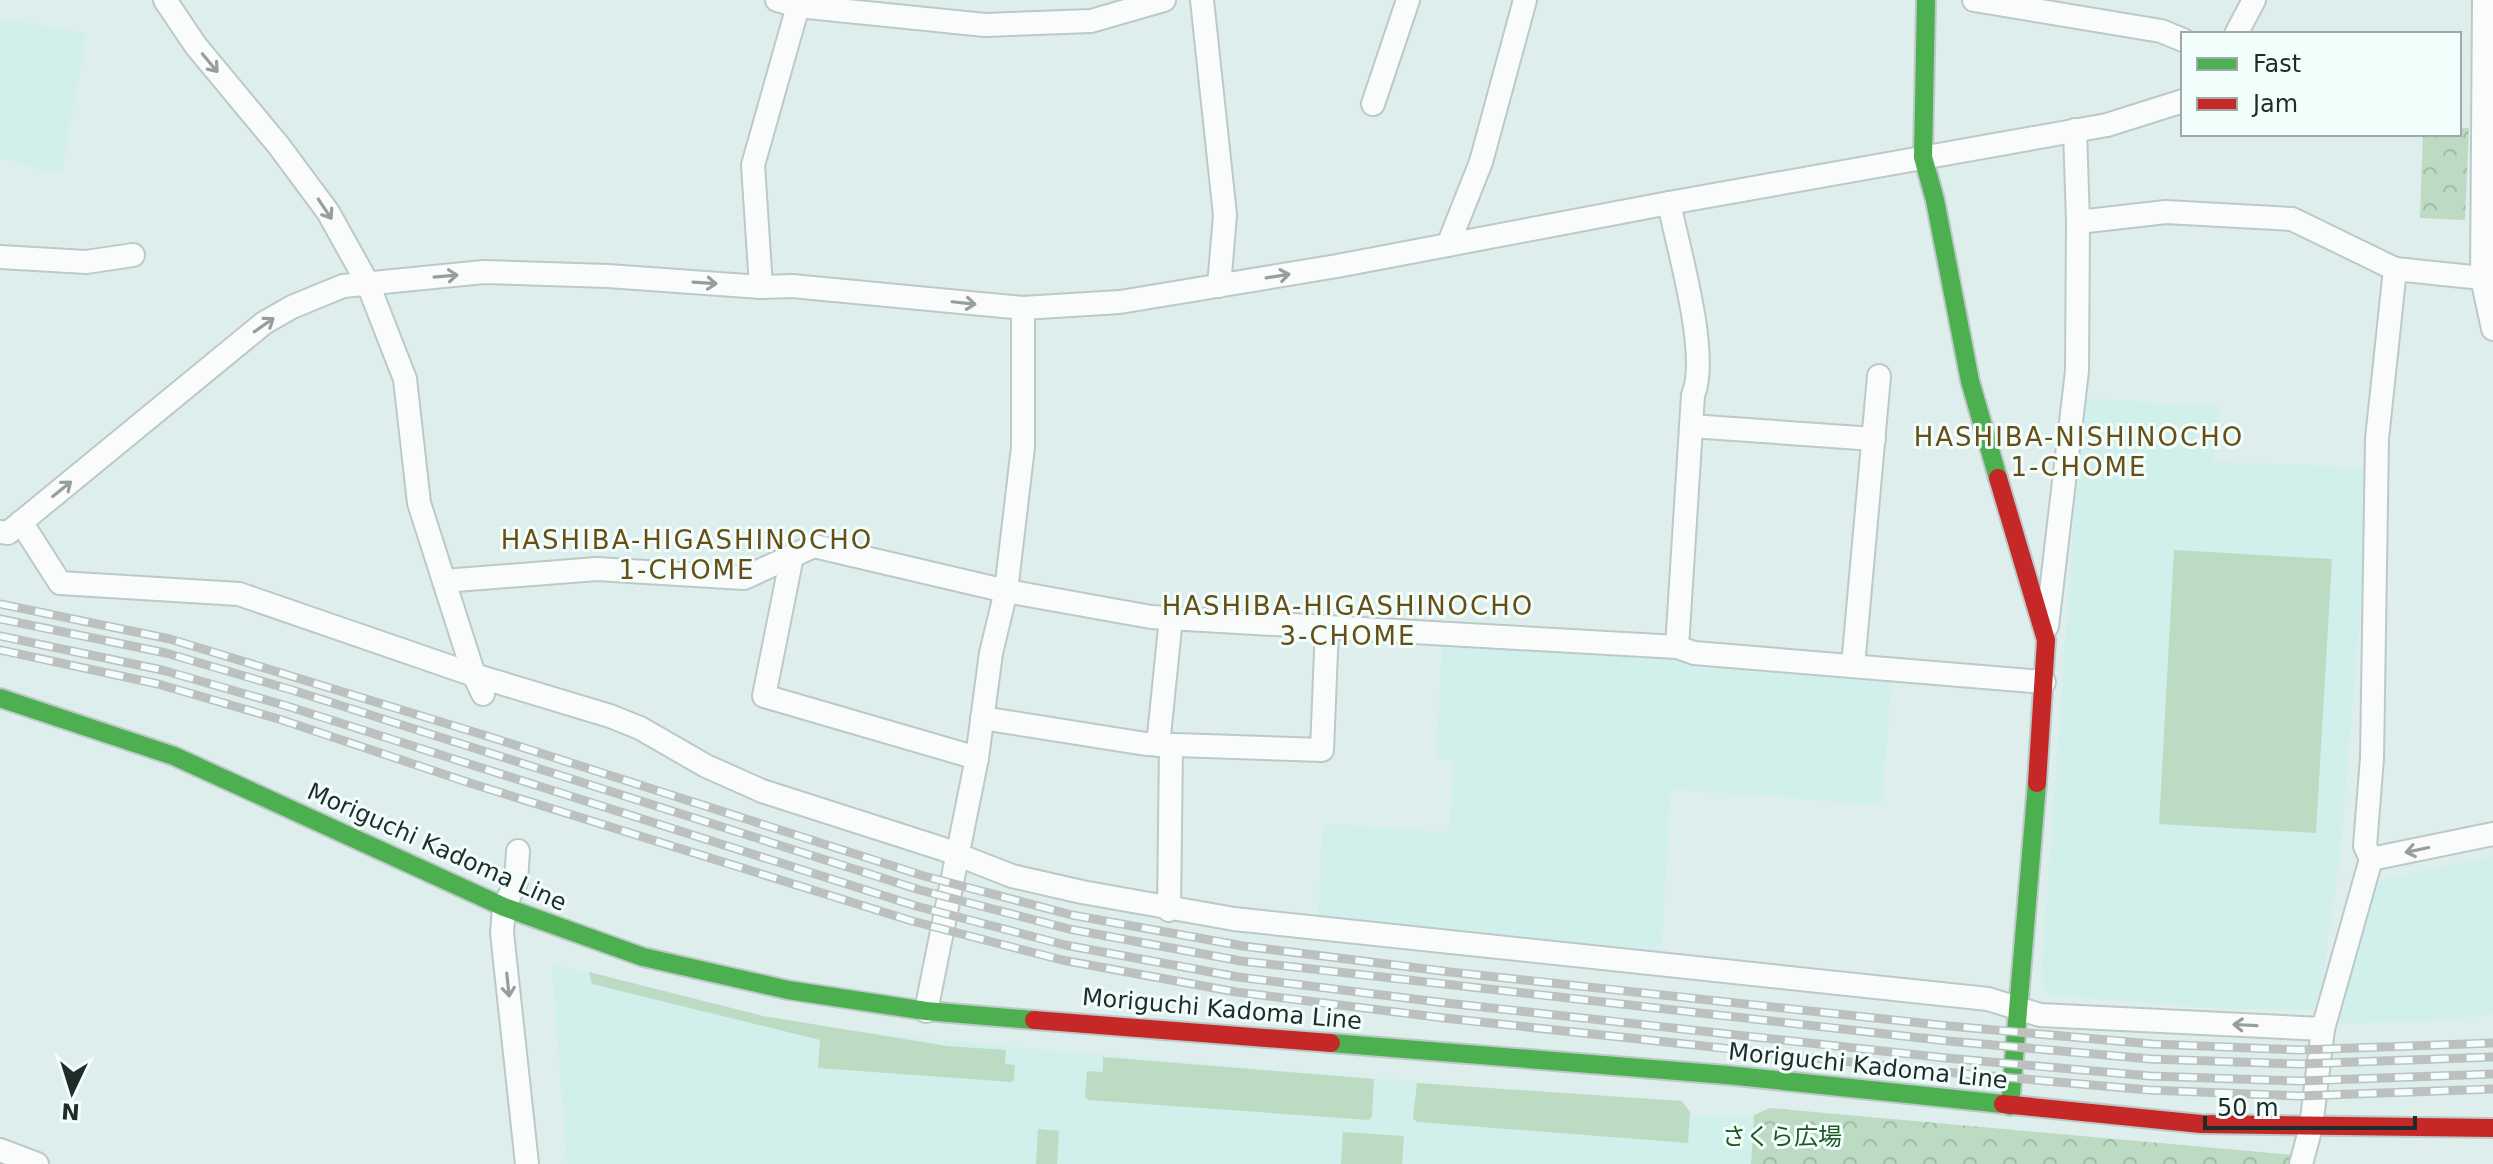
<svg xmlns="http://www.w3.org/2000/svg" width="2493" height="1164" font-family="'DejaVu Sans','Noto Sans JP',sans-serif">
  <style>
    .built { fill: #d1f0eb }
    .grass { fill: #bddbc3 }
    .park { fill: url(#park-crowns) }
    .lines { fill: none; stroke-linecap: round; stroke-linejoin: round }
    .street-casing { stroke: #bcc9c7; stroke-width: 26 }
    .fast-casing { stroke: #bcc9c7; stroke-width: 22 }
    .jam-casing { stroke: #bcc9c7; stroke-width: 22 }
    .street { stroke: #fafcfc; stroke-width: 22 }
    .fast { stroke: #4caf50; stroke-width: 18 }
    .jam { stroke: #c62828; stroke-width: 18 }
    .rail-casing { stroke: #bcc1c0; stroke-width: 9 }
    .rail { stroke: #f1fefc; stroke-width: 6; stroke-dasharray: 18; stroke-linecap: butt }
    .oneway { stroke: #979e9e }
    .labels { text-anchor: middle; stroke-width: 6; stroke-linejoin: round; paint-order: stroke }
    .street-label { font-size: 24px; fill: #1f2c2a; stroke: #f1fefc }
    .park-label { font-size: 24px; fill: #1f5723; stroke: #f1fefc }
    .neighbourhood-label { font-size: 26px; letter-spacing: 2px; fill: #684e15; stroke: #f1fefc }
  </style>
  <defs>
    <pattern id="park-crowns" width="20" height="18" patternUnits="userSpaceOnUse" patternTransform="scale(2)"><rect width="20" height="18" fill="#bddbc3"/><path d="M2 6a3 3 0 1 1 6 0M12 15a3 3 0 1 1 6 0" fill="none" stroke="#a2bca8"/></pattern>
  </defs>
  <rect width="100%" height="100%" fill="#ddeeec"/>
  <!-- built -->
  <g class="built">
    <polygon points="0,18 87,34 61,174 0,158"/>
    <polygon points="2083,398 2220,407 2213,462 2372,468 2340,855 2318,1010 2212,1008 2051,995 2041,980"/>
    <polygon points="1443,641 1683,659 1683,666 1891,682 1882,805 1671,789 1661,952 1318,916 1323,824 1449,832 1454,760 1436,758"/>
    <polygon points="2493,856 2493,1014 2439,1021 2333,1023 2379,880"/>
    <polygon points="552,964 792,1025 944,1041 1681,1105 1691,1116 1754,1115 1770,1108 2291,1164 567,1164"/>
  </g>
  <!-- grass -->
  <g class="grass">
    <polygon points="2174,550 2332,559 2316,833 2159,824"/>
    <polygon points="589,972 763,1016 947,1046 1006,1050 1005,1064 1015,1065 1014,1080 1011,1082 818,1068 820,1040 592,984"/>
    <polygon points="1103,1057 1374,1079 1372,1116 1369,1120 1088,1100 1085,1096 1087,1071 1103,1072"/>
    <polygon points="1417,1083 1682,1101 1690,1112 1688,1143 1417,1122 1413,1119"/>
    <polygon points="1038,1129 1059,1131 1057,1164 1036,1164"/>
    <polygon points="1343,1132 1404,1136 1402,1164 1341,1164"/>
  </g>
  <!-- park -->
  <g class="park">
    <polygon points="2459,128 2469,128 2465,220 2420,218 2423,134 2459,134"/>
    <polygon points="1770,1108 2293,1155 2291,1164 1751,1164 1754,1115"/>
  </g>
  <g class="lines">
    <!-- street casing -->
    <g class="street-casing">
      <g id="street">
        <polyline points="165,0 196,46 279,146 328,212 368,284 405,379 419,503 474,675 483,694"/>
        <polyline points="777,0 798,6 985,25 1091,21 1164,0"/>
        <polyline points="1202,0 1225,215 1219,286"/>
        <polyline points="1974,0 2161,31 2183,40"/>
        <polyline points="2484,0 2482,278 2493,329"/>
        <polyline points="2236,34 2254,0"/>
        <polyline points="1373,104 1408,0"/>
        <path d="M1669 203C1678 248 1710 355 1693 395L1677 647"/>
        <polyline points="2078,222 2166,212 2292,219 2395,269 2482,278"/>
        <polyline points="1448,245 1481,162 1525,0"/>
        <polyline points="0,257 86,262 133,255"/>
        <polyline points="761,287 753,165 798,6"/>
        <polyline points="1691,426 1874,439"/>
        <polyline points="21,522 60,583 239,594 474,675 610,716 640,728 706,766 762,791 943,849 1012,876 1082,892 1234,919 1988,999 2040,1015 2323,1029"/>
        <polyline points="0,532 8,533 264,323 292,307 343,286 484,272 608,276 761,287 792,286 1023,308 1120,302 1337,266 1669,203 2107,125 2183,101"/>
        <polyline points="792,556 764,696 977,758"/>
        <polyline points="444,581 597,569 744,578 814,546 1006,591 1151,617 1677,647 1694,653 2044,682"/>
        <polyline points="2047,626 2077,371 2078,222 2075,130"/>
        <polyline points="1853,666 1879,376"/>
        <polyline points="982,718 1146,744 1322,750 1327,627"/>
        <polyline points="1158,745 1171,618"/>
        <polyline points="518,851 516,882 504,907 502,933 527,1164"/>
        <polyline points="2371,859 2365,846 2372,758 2377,439 2395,269"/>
        <polyline points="1169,910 1171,746"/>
        <polyline points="926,1011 977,758 991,653 1006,591 1023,447 1023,308"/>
        <polyline points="0,1150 37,1164"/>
        <polyline points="2301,1164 2311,1127 2323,1029 2371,859 2493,834"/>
      </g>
    </g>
    <!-- fast casing -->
    <g class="fast-casing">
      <g id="fast">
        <polyline points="1926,0 1923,157 1935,200 1970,381 1998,478"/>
        <polyline points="0,698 174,756 504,907 643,957 788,990 926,1011 1034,1020"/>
        <polyline points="1331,1043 1727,1075 2003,1104"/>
        <polyline points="2010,1106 2037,783"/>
      </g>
    </g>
    <!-- jam casing -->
    <g class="jam-casing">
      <g id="jam">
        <polyline points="1998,478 2046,640 2037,783"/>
        <polyline points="1034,1020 1331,1043"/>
        <polyline points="2003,1104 2201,1124 2493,1128"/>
      </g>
    </g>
    <!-- street -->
    <use href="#street" class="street"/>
    <!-- fast -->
    <use href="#fast" class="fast"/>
    <!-- jam -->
    <use href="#jam" class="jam"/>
    <!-- rail casing -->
    <g class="rail-casing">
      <g id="rail">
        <polyline points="0,604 170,639 487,736 924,876 1072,915 1243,946 1450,972 1949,1026 2152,1044 2300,1050 2493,1043"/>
        <polyline points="0,619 166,653 292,690 920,890 1069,929 1241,961 1948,1041 2151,1059 2299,1064 2493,1057"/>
        <polyline points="0,636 162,670 287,706 916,906 1065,945 1238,977 1446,1003 1946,1058 2150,1076 2299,1081 2493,1074"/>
        <polyline points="0,650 158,684 282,720 473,784 912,921 1062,960 1236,992 1444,1018 1945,1072 2149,1090 2299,1096 2493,1089"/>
      </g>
    </g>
    <!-- rail -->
    <use href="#rail" class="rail"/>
  </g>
  <!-- one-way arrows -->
  <defs><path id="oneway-shaft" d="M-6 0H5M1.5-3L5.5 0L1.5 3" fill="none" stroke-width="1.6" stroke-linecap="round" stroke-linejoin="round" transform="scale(2)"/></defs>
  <g class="oneway">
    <use href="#oneway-shaft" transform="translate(210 63) rotate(50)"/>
    <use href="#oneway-shaft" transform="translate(325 209) rotate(56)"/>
    <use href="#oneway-shaft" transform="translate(446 276) rotate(-5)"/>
    <use href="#oneway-shaft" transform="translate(1278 276) rotate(-9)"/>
    <use href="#oneway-shaft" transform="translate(705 283) rotate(4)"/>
    <use href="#oneway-shaft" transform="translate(964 303) rotate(6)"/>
    <use href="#oneway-shaft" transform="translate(264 325) rotate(-35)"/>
    <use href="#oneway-shaft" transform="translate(62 489) rotate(-39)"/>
    <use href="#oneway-shaft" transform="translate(2417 850) rotate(168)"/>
    <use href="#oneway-shaft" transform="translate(508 985) rotate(84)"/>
    <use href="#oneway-shaft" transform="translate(2245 1025) rotate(-177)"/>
  </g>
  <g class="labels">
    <!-- street labels -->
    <g class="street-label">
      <text transform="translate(437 847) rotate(24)" y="8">Moriguchi Kadoma Line</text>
      <text transform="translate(1222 1009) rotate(5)" y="8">Moriguchi Kadoma Line</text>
      <text transform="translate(1868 1066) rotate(6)" y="8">Moriguchi Kadoma Line</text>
    </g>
    <!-- park labels -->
    <g class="park-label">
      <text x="1782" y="1145">さくら広場</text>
    </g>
    <!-- neighbourhood labels -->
    <g class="neighbourhood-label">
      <text x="2079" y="446">HASHIBA-NISHINOCHO<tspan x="2079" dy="30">1-CHOME</tspan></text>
      <text x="687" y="549">HASHIBA-HIGASHINOCHO<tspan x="687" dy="30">1-CHOME</tspan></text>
      <text x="1348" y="615">HASHIBA-HIGASHINOCHO<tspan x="1348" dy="30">3-CHOME</tspan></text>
    </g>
  </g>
  <!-- legend -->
  <rect x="2181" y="32" width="280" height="104" fill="#f1fefc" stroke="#9daaa8" stroke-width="2"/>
  <rect x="2197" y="58" width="40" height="12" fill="#4caf50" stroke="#9daaa8" stroke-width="2"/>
  <text x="2253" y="72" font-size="24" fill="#1f2c2a">Fast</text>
  <rect x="2197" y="98" width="40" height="12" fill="#c62828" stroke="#9daaa8" stroke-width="2"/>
  <text x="2253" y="112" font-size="24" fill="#1f2c2a">Jam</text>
  <!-- north arrow -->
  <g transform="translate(72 1092) rotate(184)" stroke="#f1fefc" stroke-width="6" paint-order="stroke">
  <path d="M0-6L14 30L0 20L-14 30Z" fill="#1f2c2a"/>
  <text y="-12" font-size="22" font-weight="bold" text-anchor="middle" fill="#1f2c2a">N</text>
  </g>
  <!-- scale -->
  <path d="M2205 1116v12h210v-12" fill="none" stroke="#1f2c2a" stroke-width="4"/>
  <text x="2217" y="1116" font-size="24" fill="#1f2c2a" stroke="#f1fefc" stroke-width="6" paint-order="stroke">50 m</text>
</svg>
